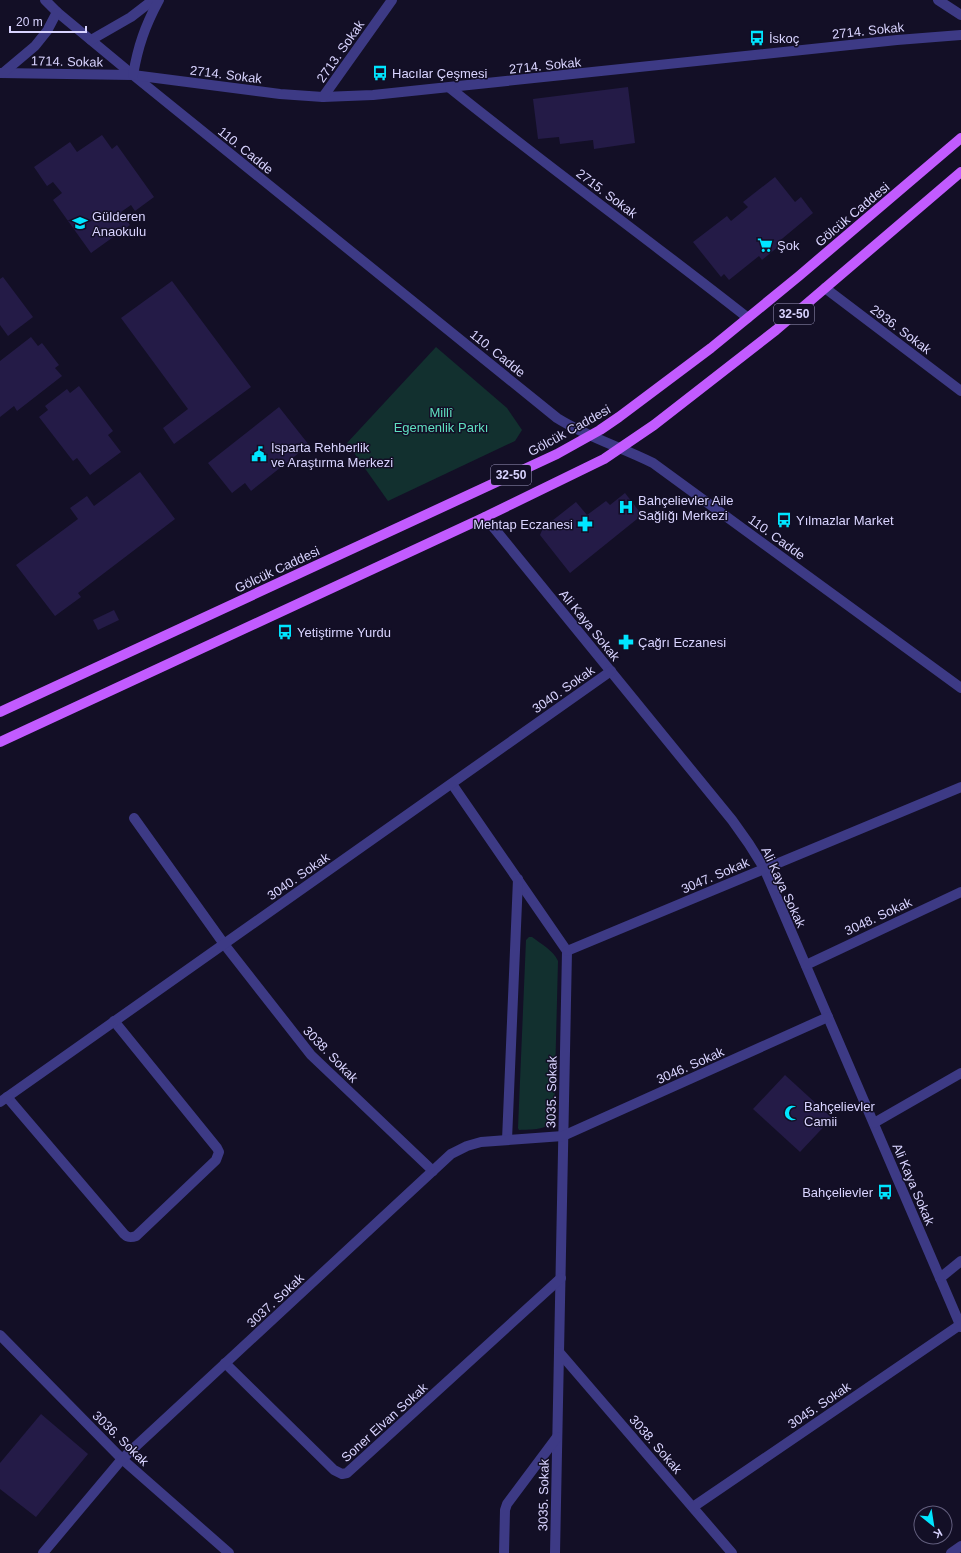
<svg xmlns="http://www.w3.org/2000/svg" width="961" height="1553" font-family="Arial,sans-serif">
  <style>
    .green { fill: #12302f }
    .building { fill: #241b47 }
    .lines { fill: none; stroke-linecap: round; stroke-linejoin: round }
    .minor { stroke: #3d3a85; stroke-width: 10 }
    .major { stroke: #c25bff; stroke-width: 10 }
    .labels { text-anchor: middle; stroke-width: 3; stroke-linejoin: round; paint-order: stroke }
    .shield { fill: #130f26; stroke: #9e99be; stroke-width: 1 }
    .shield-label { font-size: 12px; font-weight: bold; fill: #d9d4ff }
    .street-label { font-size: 13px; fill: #d9d4ff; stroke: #130f26 }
    .poi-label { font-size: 13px; fill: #d9d4ff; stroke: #130f26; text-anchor: start }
    .park-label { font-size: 13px; fill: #5fe0c0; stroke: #130f26 }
  </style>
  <rect width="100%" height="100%" fill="#130f26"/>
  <!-- green -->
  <g class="green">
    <polygon points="436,347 507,408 522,430 515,441 388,501 347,443"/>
    <path d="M529 937H532C541 944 553 950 558 961L554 1118C549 1131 531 1129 519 1130L518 1128 526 940Z"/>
  </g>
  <!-- building -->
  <g class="building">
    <polygon points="628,87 635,143 594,149 593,140 560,144 559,137 538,139 533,99"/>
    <polygon points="102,135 112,149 117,145 154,197 135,211 131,205 121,212 130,225 91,253 53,200 62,193 53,182 47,186 34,167 70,142 77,152"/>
    <polygon points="775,177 795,202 801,197 813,213 777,243 779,246 762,260 759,256 729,280 724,274 721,277 693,242 727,216 731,221 748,207 743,202"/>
    <polygon points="3,277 33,317 8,336 0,325 0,279"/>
    <polygon points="172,281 251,387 174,444 163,428 188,409 121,318"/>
    <polygon points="31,337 38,346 42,343 59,365 55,368 62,376 17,411 14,406 0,417 0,361"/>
    <polygon points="79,386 113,431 108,435 121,452 90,475 77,458 73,461 39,417 48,410 45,406 67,389 70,393"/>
    <polygon points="279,407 309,445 251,491 245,483 232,493 208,463"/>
    <polygon points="140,472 175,519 78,593 81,597 55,616 16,565 78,519 70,508 87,496 94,506"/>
    <polygon points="625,493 642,515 570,573 540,535 543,528 576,502 587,515 606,501 610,505"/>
    <polygon points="114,610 119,620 98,630 93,620"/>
    <polygon points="785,1075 832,1118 800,1152 753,1109"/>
    <polygon points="41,1414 88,1454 36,1517 0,1489 0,1463"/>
  </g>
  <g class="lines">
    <!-- minor -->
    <g class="minor">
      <path d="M45 0 57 12 133 75 557 418C587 437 621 447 653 463L961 688"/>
      <polyline points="938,0 961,15"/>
      <polyline points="91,40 131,17 153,0"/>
      <polyline points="0,73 133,75 280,94 323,97 373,95 897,40 961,35"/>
      <polyline points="3,73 35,46 47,31 57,12"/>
      <path d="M133 75C138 46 145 26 159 0"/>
      <path d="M450 88C548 167 649 240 748 318"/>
      <polyline points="323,97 392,0"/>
      <polyline points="825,288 961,391"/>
      <polyline points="485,517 732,820 749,844 764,868 961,1327"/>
      <polyline points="452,784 567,951 555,1553"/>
      <polyline points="134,818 224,944 311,1055 433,1171"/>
      <polyline points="567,951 961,787"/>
      <polyline points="806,965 961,892"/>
      <path d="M7 1097 124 1234C128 1238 131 1238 136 1236L216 1160 219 1152 217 1148 114 1021"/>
      <polyline points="0,1102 611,671"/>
      <polyline points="874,1123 961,1073"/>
      <polyline points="507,1140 518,879"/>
      <polyline points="940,1278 961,1261"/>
      <polyline points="0,1335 122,1459 229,1553"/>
      <polyline points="559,1352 732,1553"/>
      <polyline points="225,1363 334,1470 342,1474 347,1473 561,1278"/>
      <polyline points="693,1507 960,1325"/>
      <polyline points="43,1553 122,1459 451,1154 467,1146 481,1142 563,1136 828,1017"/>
      <polyline points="504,1553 505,1510 507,1504 557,1437"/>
      <polyline points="951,1553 961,1546"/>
    </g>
    <!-- major -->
    <g class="major">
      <polyline points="0,712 557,454 600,430 619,417 711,348 799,276 961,138"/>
      <polyline points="0,742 485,517 604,459 654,425 776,330 961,172"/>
    </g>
  </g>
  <!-- icons -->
  <defs>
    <g id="bus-bare" transform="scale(1.2)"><path d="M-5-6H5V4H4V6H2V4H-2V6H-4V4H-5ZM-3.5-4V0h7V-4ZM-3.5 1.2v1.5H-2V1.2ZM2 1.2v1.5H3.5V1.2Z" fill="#00e5ff" stroke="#130f26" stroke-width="2.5" paint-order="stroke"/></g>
    <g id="school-bare" transform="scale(1.2)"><path d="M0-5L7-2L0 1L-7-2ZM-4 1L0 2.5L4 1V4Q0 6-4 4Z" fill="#00e5ff" stroke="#130f26" stroke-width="2.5" paint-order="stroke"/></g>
    <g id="supermarket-bare" transform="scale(1.2)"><path d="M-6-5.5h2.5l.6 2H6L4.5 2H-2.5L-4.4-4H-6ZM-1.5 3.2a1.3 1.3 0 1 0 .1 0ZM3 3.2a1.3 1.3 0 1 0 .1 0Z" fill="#00e5ff" stroke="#130f26" stroke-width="2.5" paint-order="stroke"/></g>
    <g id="civic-bare" transform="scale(1.2)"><path d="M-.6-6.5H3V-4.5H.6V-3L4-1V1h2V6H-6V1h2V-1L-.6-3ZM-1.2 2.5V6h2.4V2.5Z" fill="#00e5ff" stroke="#130f26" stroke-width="2.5" paint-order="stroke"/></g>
    <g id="hospital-bare" transform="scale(1.2)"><path d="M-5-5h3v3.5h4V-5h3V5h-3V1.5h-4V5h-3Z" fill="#00e5ff" stroke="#130f26" stroke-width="2.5" paint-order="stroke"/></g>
    <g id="pharmacy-bare" transform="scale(1.2)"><path d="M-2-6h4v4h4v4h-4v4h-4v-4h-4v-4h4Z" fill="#00e5ff" stroke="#130f26" stroke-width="2.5" paint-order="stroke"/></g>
    <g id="mosque-bare" transform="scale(1.2)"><path d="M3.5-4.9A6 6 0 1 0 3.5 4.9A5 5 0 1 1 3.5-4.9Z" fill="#00e5ff" stroke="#130f26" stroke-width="2.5" paint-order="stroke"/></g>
  </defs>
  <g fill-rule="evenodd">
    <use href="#bus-bare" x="757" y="38"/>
    <use href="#bus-bare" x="380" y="73"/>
    <use href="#school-bare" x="80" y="223"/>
    <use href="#supermarket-bare" x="765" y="245"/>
    <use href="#civic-bare" x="259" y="454"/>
    <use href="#hospital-bare" x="626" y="507"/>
    <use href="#bus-bare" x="784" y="520"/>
    <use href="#pharmacy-bare" x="585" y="524"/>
    <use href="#bus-bare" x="285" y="632"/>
    <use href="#pharmacy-bare" x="626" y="642"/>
    <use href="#mosque-bare" x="792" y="1113"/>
    <use href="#bus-bare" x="885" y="1192"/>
  </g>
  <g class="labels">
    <!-- shield labels -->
    <g class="shield">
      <rect x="774" y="304" width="40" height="20" rx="3"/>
      <rect x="491" y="465" width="40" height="20" rx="3"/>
    </g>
    <g class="shield-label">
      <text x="794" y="318">32-50</text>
      <text x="511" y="479">32-50</text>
    </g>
    <!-- street labels -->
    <g class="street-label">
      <text transform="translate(868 30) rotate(-6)" y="5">2714. Sokak</text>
      <text transform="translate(340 51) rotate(-55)" y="5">2713. Sokak</text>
      <text transform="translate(67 61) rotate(1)" y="5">1714. Sokak</text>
      <text transform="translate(545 65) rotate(-6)" y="5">2714. Sokak</text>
      <text transform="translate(226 74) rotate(7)" y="5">2714. Sokak</text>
      <text transform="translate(246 150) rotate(39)" y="5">110. Cadde</text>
      <text transform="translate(607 193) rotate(37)" y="5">2715. Sokak</text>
      <text transform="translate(852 214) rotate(-40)" y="5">Gölcük Caddesi</text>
      <text transform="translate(901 329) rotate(37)" y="5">2936. Sokak</text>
      <text transform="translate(498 353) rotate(39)" y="5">110. Cadde</text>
      <text transform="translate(569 430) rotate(-29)" y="5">Gölcük Caddesi</text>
      <text transform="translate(777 537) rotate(36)" y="5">110. Cadde</text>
      <text transform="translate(277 569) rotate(-25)" y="5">Gölcük Caddesi</text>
      <text transform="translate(590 625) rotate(51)" y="5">Ali Kaya Sokak</text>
      <text transform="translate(563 689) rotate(-35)" y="5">3040. Sokak</text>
      <text transform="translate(715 875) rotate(-23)" y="5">3047. Sokak</text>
      <text transform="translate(298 876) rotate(-35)" y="5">3040. Sokak</text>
      <text transform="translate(784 887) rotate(65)" y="5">Ali Kaya Sokak</text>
      <text transform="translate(878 916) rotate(-25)" y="5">3048. Sokak</text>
      <text transform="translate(331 1054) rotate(46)" y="5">3038. Sokak</text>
      <text transform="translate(690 1065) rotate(-24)" y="5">3046. Sokak</text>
      <text transform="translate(551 1092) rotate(-89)" y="5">3035. Sokak</text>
      <text transform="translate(914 1184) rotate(67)" y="5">Ali Kaya Sokak</text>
      <text transform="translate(275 1300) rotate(-43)" y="5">3037. Sokak</text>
      <text transform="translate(819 1405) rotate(-34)" y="5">3045. Sokak</text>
      <text transform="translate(384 1422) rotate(-42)" y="5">Soner Elvan Sokak</text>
      <text transform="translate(121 1438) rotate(44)" y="5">3036. Sokak</text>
      <text transform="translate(656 1444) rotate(49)" y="5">3038. Sokak</text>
      <text transform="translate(543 1495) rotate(-89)" y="5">3035. Sokak</text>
    </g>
    <!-- poi labels -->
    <g class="poi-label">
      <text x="769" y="43">İskoç</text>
      <text x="392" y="78">Hacılar Çeşmesi</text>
      <text x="92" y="221">Gülderen<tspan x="92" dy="15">Anaokulu</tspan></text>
      <text x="777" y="250">Şok</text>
      <text x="271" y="452">Isparta Rehberlik<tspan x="271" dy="15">ve Araştırma Merkezi</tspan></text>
      <text x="638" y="505">Bahçelievler Aile<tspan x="638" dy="15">Sağlığı Merkezi</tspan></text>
      <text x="796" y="525">Yılmazlar Market</text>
      <text x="573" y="529" text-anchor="end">Mehtap Eczanesi</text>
      <text x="297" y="637">Yetiştirme Yurdu</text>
      <text x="638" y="647">Çağrı Eczanesi</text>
      <text x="804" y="1111">Bahçelievler<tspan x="804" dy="15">Camii</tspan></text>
      <text x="873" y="1197" text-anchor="end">Bahçelievler</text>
    </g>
    <!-- park labels -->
    <g class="park-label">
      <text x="441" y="417">Millî<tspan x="441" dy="15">Egemenlik Parkı</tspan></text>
    </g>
  </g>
  <!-- north arrow -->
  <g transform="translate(933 1525) rotate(150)"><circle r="19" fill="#130f26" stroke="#625e7d"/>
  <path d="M0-3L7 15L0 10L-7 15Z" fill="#00e5ff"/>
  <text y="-6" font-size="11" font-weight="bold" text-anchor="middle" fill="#d9d4ff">K</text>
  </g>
  <!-- scale -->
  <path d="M10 26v6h76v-6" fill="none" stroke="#d9d4ff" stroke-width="2"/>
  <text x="16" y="26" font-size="12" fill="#d9d4ff" stroke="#130f26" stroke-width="3" paint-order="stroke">20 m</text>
</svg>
